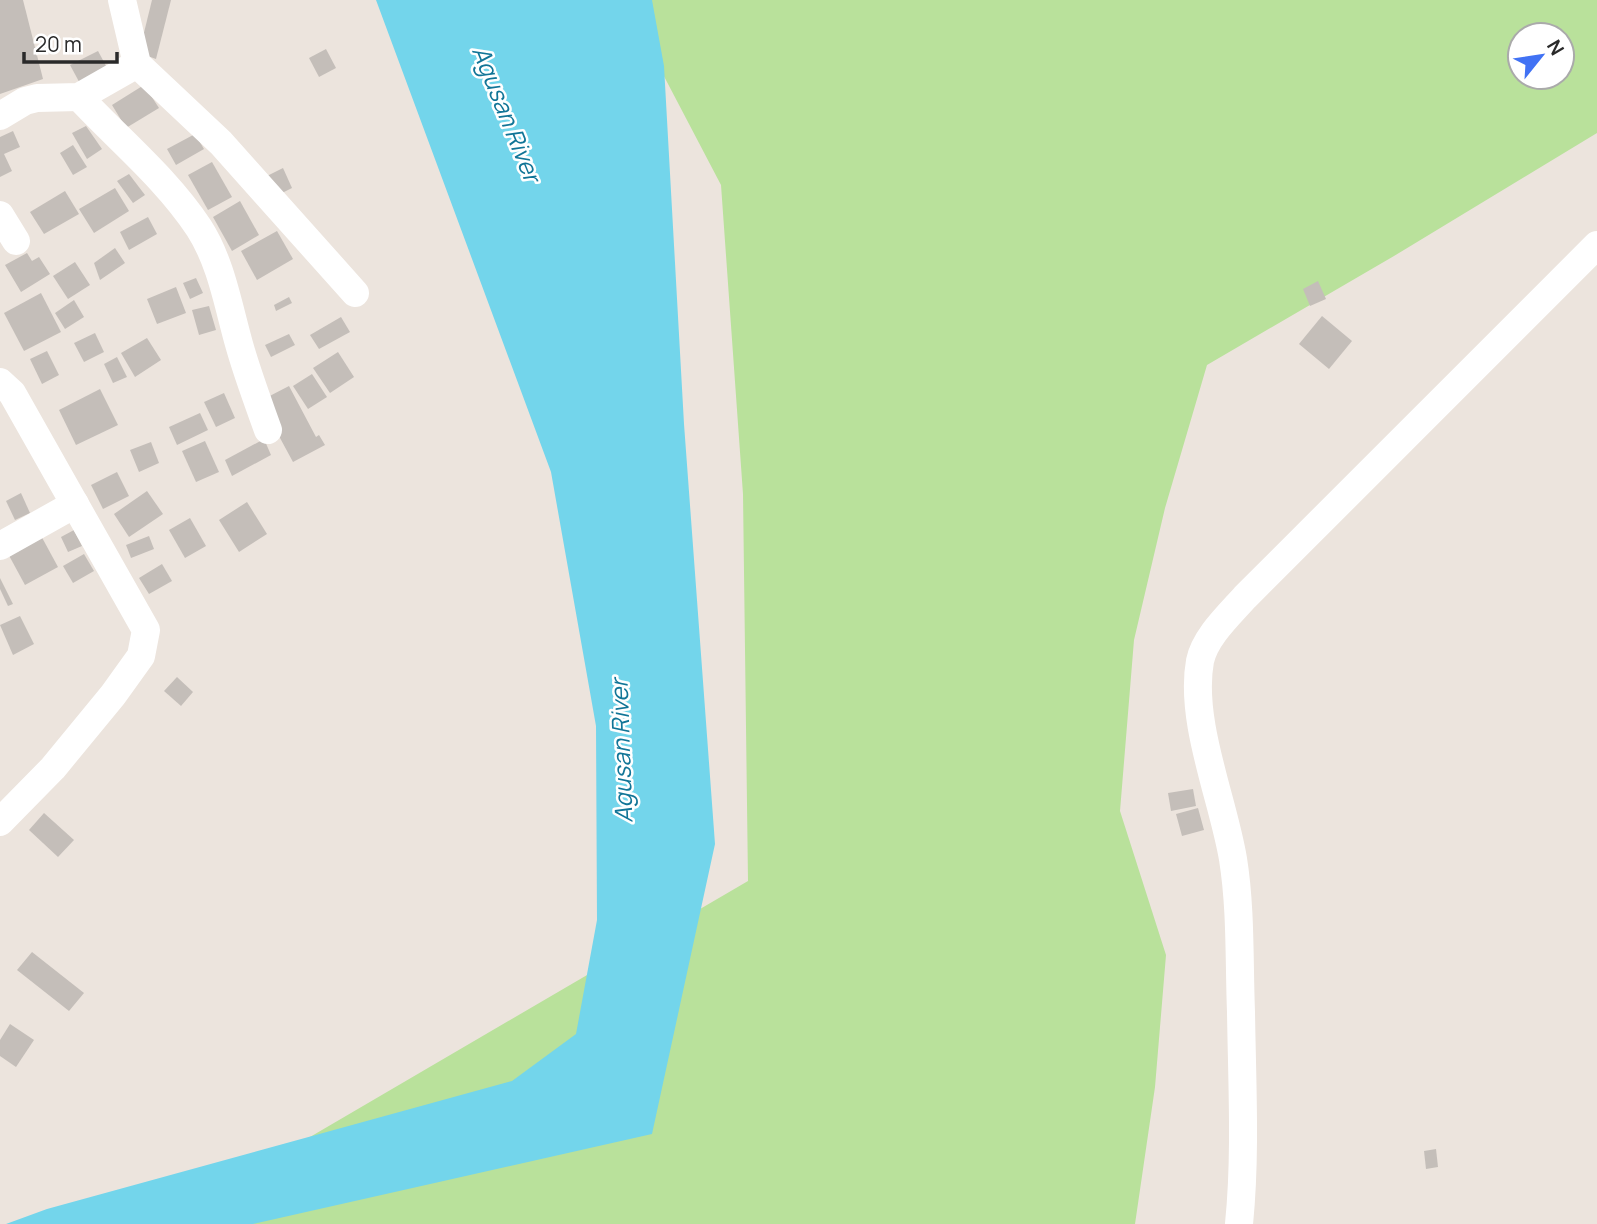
<svg xmlns="http://www.w3.org/2000/svg" width="1597" height="1224" font-family="Manrope,sans-serif">
  <style>
    .green { fill: #b9e19b; fill-rule: evenodd }
    .water { fill: #73d5eb }
    .building { fill: #c4beb9 }
    .lines { fill: none; stroke-linecap: round; stroke-linejoin: round }
    .minor { stroke: #fff; stroke-width: 28 }
    .labels { text-anchor: middle; stroke-width: 5; stroke-linejoin: round; paint-order: stroke }
    .water-label { font-size: 24px; font-style: italic; fill: #117597; stroke: #fff }
  </style>
  <rect width="100%" height="100%" fill="#ece4dd"/>
  <!-- green -->
  <path class="green" d="M624 0H1597V133L1394 256 1207 365 1165 508 1134 640 1120 811 1166 955 1155 1087 1135 1224H161L748 881 743 494 721 185ZM1520 35H1562V77H1520Z"/>
  <!-- water -->
  <polygon class="water" points="376,0 652,0 664,66 684,424 715,844 652,1134 253,1224 6,1224 47,1209 512,1081 576,1034 597,920 596,726 551,472"/>
  <!-- building -->
  <g class="building">
    <polygon points="0,0 23,0 43,79 0,94"/>
    <polygon points="152,0 171,0 156,59 139,53"/>
    <polygon points="326,49 336,68 319,77 309,58"/>
    <polygon points="98,51 111,75 83,89 70,65"/>
    <polygon points="144,85 159,108 126,128 112,105"/>
    <polygon points="86,126 102,149 87,159 72,133"/>
    <polygon points="13,131 20,147 4,154 12,171 0,177 0,137"/>
    <polygon points="195,134 204,149 176,165 167,149"/>
    <polygon points="73,145 87,167 73,175 60,153"/>
    <polygon points="212,162 232,197 208,210 188,175"/>
    <polygon points="283,168 292,188 274,197 265,177"/>
    <polygon points="129,174 145,195 133,203 117,181"/>
    <polygon points="115,188 129,211 94,233 79,209"/>
    <polygon points="65,191 79,214 44,234 30,212"/>
    <polygon points="240,201 259,235 232,251 213,217"/>
    <polygon points="148,217 157,234 129,250 120,232"/>
    <polygon points="277,231 293,259 257,280 241,251"/>
    <polygon points="115,248 125,263 100,280 94,263"/>
    <polygon points="27,253 32,261 39,257 50,274 21,292 5,265"/>
    <polygon points="75,262 90,285 68,299 53,276"/>
    <polygon points="196,278 203,293 190,299 183,283"/>
    <polygon points="1318,281 1326,299 1310,306 1303,289"/>
    <polygon points="176,287 186,313 157,324 147,299"/>
    <polygon points="41,293 61,332 24,351 4,313"/>
    <polygon points="289,297 292,303 276,311 274,305"/>
    <polygon points="74,300 84,317 65,329 55,313"/>
    <polygon points="209,306 216,330 199,335 192,310"/>
    <polygon points="1322,316 1352,341 1329,369 1299,344"/>
    <polygon points="341,317 350,332 319,349 310,335"/>
    <polygon points="95,333 104,352 84,362 74,343"/>
    <polygon points="289,334 295,345 271,357 265,345"/>
    <polygon points="147,338 161,360 135,377 121,353"/>
    <polygon points="47,351 59,375 42,384 30,359"/>
    <polygon points="338,352 354,377 330,393 313,368"/>
    <polygon points="117,357 127,377 113,383 104,364"/>
    <polygon points="312,374 327,397 308,409 293,386"/>
    <polygon points="289,386 316,437 319,435 325,445 293,462 260,401"/>
    <polygon points="100,389 118,425 76,445 59,410"/>
    <polygon points="224,393 235,418 216,427 204,402"/>
    <polygon points="200,413 208,430 177,445 169,427"/>
    <polygon points="264,439 271,455 232,476 225,460"/>
    <polygon points="205,441 219,472 196,482 182,451"/>
    <polygon points="151,442 159,463 139,472 130,450"/>
    <polygon points="117,472 129,496 103,509 91,485"/>
    <polygon points="147,491 163,514 129,537 114,514"/>
    <polygon points="21,493 30,513 15,520 6,501"/>
    <polygon points="247,502 267,534 239,552 219,520"/>
    <polygon points="190,518 206,546 185,558 169,530"/>
    <polygon points="74,530 82,546 68,552 61,537"/>
    <polygon points="39,532 58,567 25,585 6,550"/>
    <polygon points="149,536 154,549 131,558 126,545"/>
    <polygon points="84,554 94,571 73,583 63,566"/>
    <polygon points="162,564 172,581 149,594 139,578"/>
    <polygon points="0,578 13,604 8,606 0,589"/>
    <polygon points="20,616 34,644 13,655 0,625"/>
    <polygon points="177,677 193,692 181,706 164,691"/>
    <polygon points="1193,789 1196,806 1171,811 1168,793"/>
    <polygon points="1198,808 1204,830 1182,836 1176,814"/>
    <polygon points="44,813 74,840 58,857 29,830"/>
    <polygon points="32,952 84,993 69,1011 17,970"/>
    <polygon points="10,1024 34,1040 16,1067 0,1056 0,1040"/>
    <polygon points="1436,1149 1438,1167 1426,1169 1424,1151"/>
  </g>
  <g class="lines">
    <!-- minor -->
    <g class="minor">
      <polyline points="122,0 137,64 221,143 355,293"/>
      <path d="M79 97C119 140 166 178 199 228 221 262 228 305 239 344 247 373 258 402 268 430"/>
      <polyline points="0,116 25,101 37,98 79,97 137,64"/>
      <polyline points="0,215 16,241"/>
      <polyline points="0,382 12,393 146,630 141,656 113,695 53,768 0,822"/>
      <polyline points="0,546 75,504"/>
      <path d="M1239 1224C1246 1155 1242 1082 1241 1012 1239 961 1241 909 1233 859 1223 799 1189 721 1200 661 1205 637 1229 615 1245 597L1597 245"/>
    </g>
  </g>
  <g class="labels">
    <!-- water labels -->
    <g class="water-label">
      <text transform="translate(506 114) rotate(68)" y="8">Agusan River</text>
      <text transform="translate(622 751) rotate(-92)" y="8">Agusan River</text>
    </g>
  </g>
  <!-- north arrow -->
  <g transform="translate(1541 56) rotate(60)"><circle r="33" fill="#ffffff" stroke="#aaaaaa" stroke-width="2"/>
  <path d="M0-5L12 26L0 18L-12 26Z" fill="#4172f4"/>
  <text y="-10" font-size="19" font-weight="bold" text-anchor="middle" fill="#2a2a2a">N</text>
  </g>
  <!-- scale -->
  <path d="M24 52v10h93v-10" fill="none" stroke="#2a2a2a" stroke-width="3.5"/>
  <text x="35" y="52" font-size="21" fill="#2a2a2a" stroke="#ffffff" stroke-width="5" paint-order="stroke">20 m</text>
</svg>
